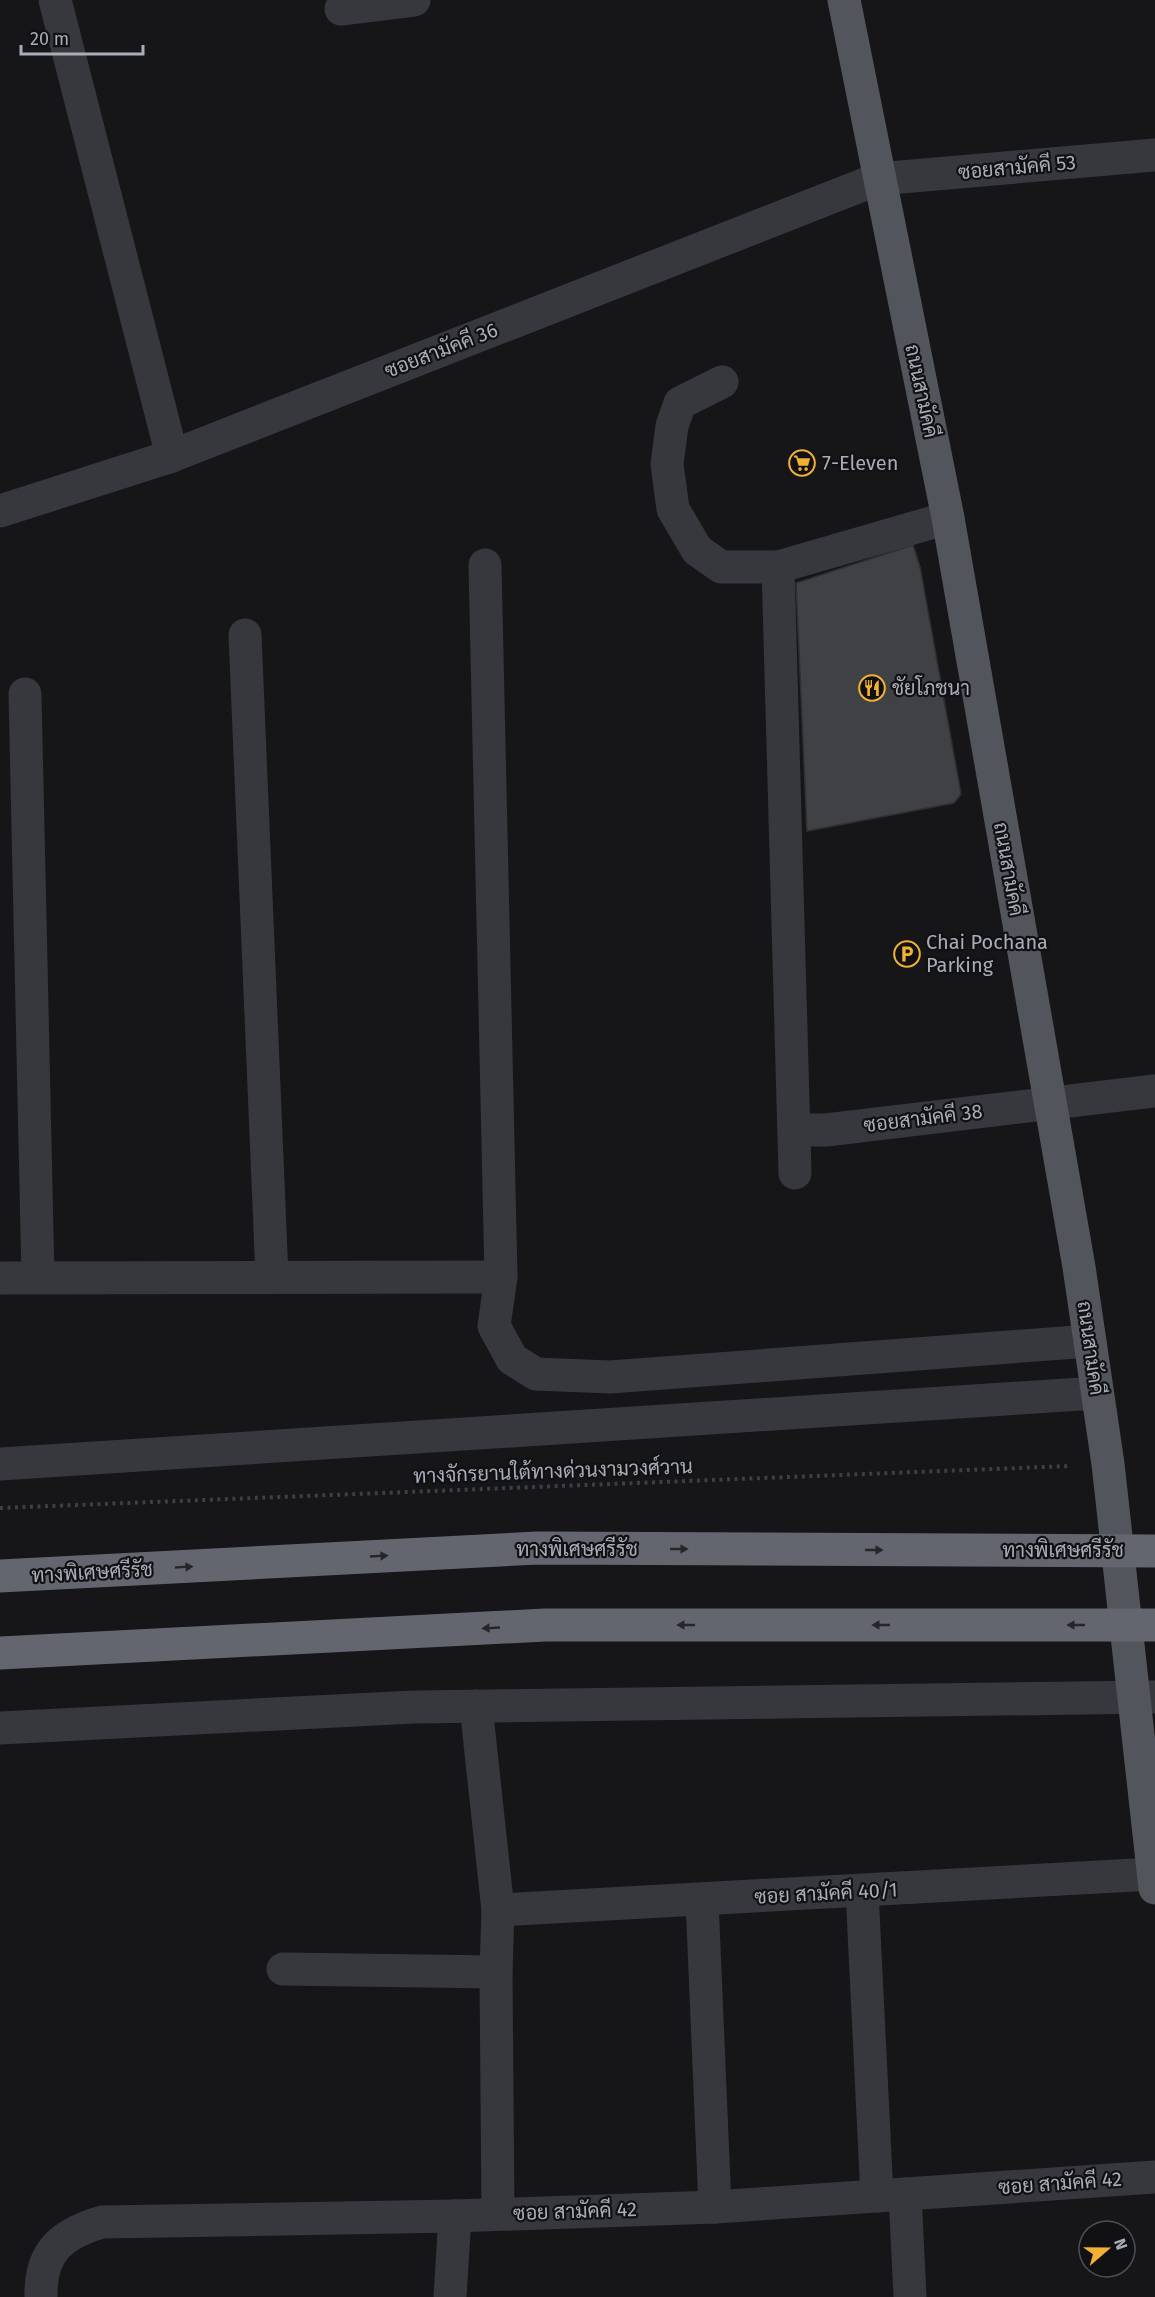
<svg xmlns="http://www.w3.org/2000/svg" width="1155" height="2297" font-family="'Fira Sans',Sarabun,sans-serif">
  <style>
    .building { fill: #404145; stroke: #303034; stroke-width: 1.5 }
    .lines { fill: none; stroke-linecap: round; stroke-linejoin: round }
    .path { stroke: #3d3f44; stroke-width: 4; stroke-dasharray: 3 4.5; stroke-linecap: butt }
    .minor { stroke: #37383d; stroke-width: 33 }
    .major { stroke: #53555c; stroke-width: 33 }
    .highway-bridge { stroke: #63666e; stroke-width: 33 }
    .oneway { fill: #26262a }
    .labels { text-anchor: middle; stroke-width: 4.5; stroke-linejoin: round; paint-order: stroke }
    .street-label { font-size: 20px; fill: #a8adb8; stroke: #111113 }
    .poi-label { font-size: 20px; fill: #a8adb8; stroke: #111113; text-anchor: start }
  </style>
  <rect width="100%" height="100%" fill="#161618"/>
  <!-- building -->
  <polygon class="building" points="913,545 920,567 961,794 954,803 807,831 796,583"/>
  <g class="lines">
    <!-- path -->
    <polyline class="path" points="0,1508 1069,1466"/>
    <!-- minor -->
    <g class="minor">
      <polyline points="55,0 172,456"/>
      <polyline points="341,9 414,0"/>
      <polyline points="722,382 680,403 672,426 667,464 673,509 697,550 721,567 778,567"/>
      <polyline points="0,511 172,456 878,179 1155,155"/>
      <polyline points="485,565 501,1277 494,1326 512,1359 536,1374 610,1377 1090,1341"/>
      <polyline points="245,635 272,1277"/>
      <polyline points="25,694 38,1277"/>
      <polyline points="796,1130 826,1130 1155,1091"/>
      <polyline points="795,1173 778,567 948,518"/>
      <polyline points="0,1278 501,1277"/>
      <polyline points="0,1464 1097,1393"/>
      <polyline points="476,1706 498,1910 496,1972 498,2214"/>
      <polyline points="0,1728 414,1707 1155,1697"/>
      <polyline points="862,1891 877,2196"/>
      <polyline points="702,1900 715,2207"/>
      <polyline points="498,1910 1153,1874"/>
      <polyline points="283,1969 496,1972"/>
      <polyline points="905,2194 910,2297"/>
      <path d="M41 2297C40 2252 61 2234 102 2222L455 2216 715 2207 1155 2177"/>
      <polyline points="450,2297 455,2216"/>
    </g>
    <!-- major -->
    <polyline class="major" points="844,0 948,518 1079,1267 1108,1464 1155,1888"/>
    <!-- highway-bridge -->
    <g class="highway-bridge">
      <polyline points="0,1576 537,1548 1155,1551"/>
      <polyline points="0,1653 545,1625 1155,1625"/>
    </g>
  </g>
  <!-- one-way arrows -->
  <defs><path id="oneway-solid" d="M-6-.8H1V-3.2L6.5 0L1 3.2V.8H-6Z" transform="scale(1.5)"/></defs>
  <g class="oneway">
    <use href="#oneway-solid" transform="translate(679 1549)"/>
    <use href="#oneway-solid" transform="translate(874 1550)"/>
    <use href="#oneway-solid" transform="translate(379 1556) rotate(-3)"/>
    <use href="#oneway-solid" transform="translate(184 1567) rotate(-3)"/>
    <use href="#oneway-solid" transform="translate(686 1625) rotate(180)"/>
    <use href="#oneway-solid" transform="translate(881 1625) rotate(180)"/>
    <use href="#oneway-solid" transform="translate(1076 1625) rotate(180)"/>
    <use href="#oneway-solid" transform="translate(491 1628) rotate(177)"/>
  </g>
  <!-- icons -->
  <defs>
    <g id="supermarket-ring" transform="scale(1.35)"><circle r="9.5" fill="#111113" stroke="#f2b134" stroke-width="1.5"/><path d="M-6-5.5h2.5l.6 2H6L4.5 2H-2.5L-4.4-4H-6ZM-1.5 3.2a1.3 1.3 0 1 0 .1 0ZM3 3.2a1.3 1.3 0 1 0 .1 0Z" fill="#f2b134"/></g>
    <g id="restaurant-ring" transform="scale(1.35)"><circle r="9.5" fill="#111113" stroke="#f2b134" stroke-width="1.5"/><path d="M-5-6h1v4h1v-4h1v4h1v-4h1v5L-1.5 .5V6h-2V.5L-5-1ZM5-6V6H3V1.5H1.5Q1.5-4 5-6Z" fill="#f2b134"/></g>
    <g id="parking-ring" transform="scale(1.35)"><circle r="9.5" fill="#111113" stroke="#f2b134" stroke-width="1.5"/><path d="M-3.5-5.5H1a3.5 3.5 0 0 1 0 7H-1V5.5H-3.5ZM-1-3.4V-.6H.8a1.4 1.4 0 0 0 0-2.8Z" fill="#f2b134"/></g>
  </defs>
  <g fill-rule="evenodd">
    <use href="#supermarket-ring" x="802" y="463"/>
    <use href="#restaurant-ring" x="872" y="688"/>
    <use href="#parking-ring" x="907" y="954"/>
  </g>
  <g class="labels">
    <!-- street labels -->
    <g class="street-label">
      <text transform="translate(1017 167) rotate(-5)" y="7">ซอยสามัคคี 53</text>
      <text transform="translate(441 350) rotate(-21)" y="7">ซอยสามัคคี 36</text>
      <text transform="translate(922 391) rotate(78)" y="7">ถนนสามัคคี</text>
      <text transform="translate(1009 869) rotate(80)" y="7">ถนนสามัคคี</text>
      <text transform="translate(923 1118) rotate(-7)" y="7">ซอยสามัคคี 38</text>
      <text transform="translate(1091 1348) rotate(82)" y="7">ถนนสามัคคี</text>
      <text transform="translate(553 1471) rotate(-2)" y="7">ทางจักรยานใต้ทางด่วนงามวงศ์วาน</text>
      <text x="577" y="1556">ทางพิเศษศรีรัช</text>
      <text x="1063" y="1557">ทางพิเศษศรีรัช</text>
      <text transform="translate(92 1572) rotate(-3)" y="7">ทางพิเศษศรีรัช</text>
      <text transform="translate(826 1893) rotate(-3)" y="7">ซอย สามัคคี 40/1</text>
      <text transform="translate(1060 2183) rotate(-4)" y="7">ซอย สามัคคี 42</text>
      <text transform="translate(575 2211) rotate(-2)" y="7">ซอย สามัคคี 42</text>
    </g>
    <!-- poi labels -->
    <g class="poi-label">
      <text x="822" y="470">7-Eleven</text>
      <text x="892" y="695">ชัยโภชนา</text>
      <text x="926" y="949">Chai Pochana<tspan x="926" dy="23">Parking</tspan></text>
    </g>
  </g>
  <!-- north arrow -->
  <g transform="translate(1107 2249) rotate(70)"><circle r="28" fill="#111113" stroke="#4d4f55" stroke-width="1.5"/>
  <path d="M0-4.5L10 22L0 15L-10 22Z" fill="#f2b134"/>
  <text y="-9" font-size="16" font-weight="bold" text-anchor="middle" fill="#a8adb8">N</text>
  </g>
  <!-- scale -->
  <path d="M21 45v9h122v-9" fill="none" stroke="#a8adb8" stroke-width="3"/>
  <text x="30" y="45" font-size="18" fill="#a8adb8" stroke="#111113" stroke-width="4.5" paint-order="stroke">20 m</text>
</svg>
